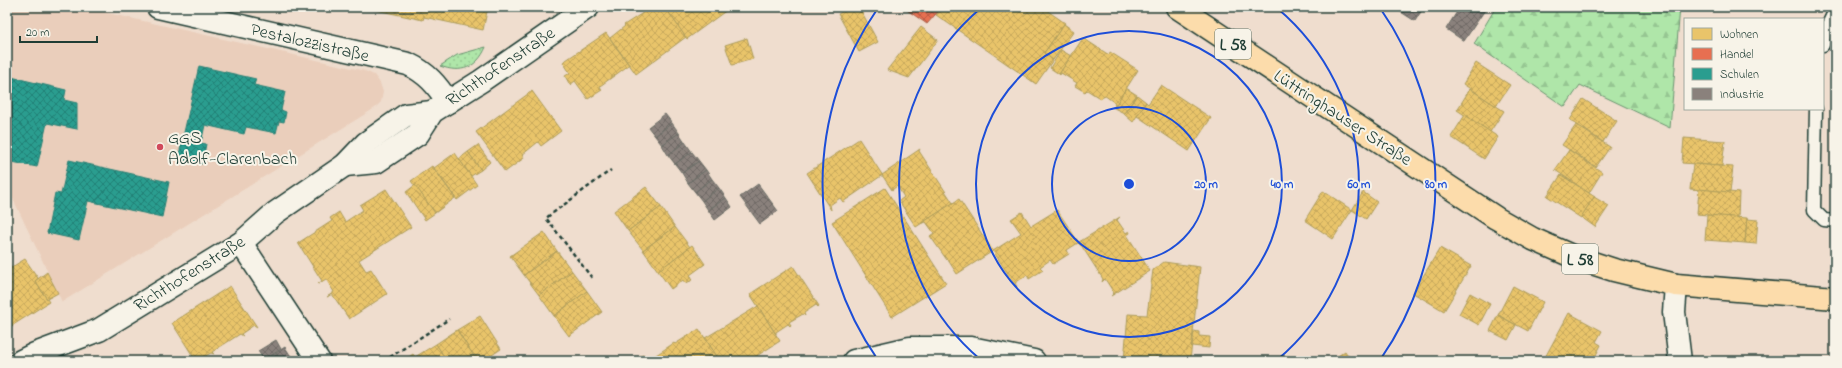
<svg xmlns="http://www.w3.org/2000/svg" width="1842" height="368" font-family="'Indie Flower',sans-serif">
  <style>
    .built { fill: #eacebb }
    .grass { fill: url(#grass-dots); stroke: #67926e }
    .forest { fill: url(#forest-firs); stroke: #67926e }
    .homes { fill: url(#homes-cross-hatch); stroke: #ac9c5a }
    .shops { fill: url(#shops-cross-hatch); stroke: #ab6048 }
    .schools { fill: url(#schools-cross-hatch); stroke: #278074 }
    .industry { fill: url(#industry-cross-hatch); stroke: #6a6d66 }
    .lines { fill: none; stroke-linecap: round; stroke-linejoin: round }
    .service-casing { stroke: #1f3d34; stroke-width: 15 }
    .minor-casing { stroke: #1f3d34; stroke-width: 25 }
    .primary-casing { stroke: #1f3d34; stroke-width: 25 }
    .path { stroke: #1f3d34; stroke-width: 2.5; stroke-dasharray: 4 3; stroke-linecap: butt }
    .service { stroke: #f7f3e8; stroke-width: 12 }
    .minor { stroke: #f7f3e8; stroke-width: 22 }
    .primary { stroke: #fcdcab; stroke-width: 22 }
    .ring { fill: none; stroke: #1d4ed8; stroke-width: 2 }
    .poi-dot { fill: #d1495b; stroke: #f7f3e8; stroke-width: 1.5 }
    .labels { text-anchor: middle; stroke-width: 4; stroke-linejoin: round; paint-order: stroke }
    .shield { fill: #f7f3e8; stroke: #60746a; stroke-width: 1 }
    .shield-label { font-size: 17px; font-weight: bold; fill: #1f3d34 }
    .street-label { font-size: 18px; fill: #1f3d34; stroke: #f7f3e8 }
    .poi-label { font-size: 18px; fill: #1f3d34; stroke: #f7f3e8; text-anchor: start }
    .centre { fill: #1d4ed8; stroke: #f7f3e8; stroke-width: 2 }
    .ring-label { font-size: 12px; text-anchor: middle; font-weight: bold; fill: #1d4ed8; stroke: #f7f3e8; stroke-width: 4; stroke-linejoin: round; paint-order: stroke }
  </style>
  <defs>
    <pattern id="grass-dots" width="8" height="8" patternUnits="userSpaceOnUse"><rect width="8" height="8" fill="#afe6a9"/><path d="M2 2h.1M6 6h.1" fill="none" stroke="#96c692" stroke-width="1.8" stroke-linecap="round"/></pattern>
    <pattern id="forest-firs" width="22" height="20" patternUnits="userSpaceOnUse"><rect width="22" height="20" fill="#afe6a9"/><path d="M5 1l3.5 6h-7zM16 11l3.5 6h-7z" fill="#96c692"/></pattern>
    <pattern id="homes-cross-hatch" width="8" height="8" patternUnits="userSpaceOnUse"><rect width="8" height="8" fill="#e9c46a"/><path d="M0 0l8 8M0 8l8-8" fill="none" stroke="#c7a95c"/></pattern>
    <pattern id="shops-cross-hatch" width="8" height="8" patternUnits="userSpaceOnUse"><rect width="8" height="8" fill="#e76f51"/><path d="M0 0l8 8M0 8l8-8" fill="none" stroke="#bb5c44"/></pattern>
    <pattern id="schools-cross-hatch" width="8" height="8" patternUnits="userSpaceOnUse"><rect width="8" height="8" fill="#2a9d8f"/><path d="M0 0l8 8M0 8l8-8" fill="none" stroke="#238176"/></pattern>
    <pattern id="industry-cross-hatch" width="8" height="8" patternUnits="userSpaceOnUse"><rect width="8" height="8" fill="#8a817c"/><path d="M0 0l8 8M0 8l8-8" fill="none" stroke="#706b66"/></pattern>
  </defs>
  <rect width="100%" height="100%" fill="#efddce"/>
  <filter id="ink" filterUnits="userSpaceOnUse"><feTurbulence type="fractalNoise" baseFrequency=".025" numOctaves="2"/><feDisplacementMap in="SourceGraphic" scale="8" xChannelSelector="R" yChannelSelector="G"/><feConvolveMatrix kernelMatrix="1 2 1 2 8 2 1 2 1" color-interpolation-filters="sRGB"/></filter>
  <g filter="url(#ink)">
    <!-- built -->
    <polygon class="built" points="7,7 81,7 365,71 374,75 380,83 383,92 381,102 375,108 62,302 7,186"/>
    <!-- grass -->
    <path class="grass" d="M486 47C477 68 461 74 440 66L457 55Z"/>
    <!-- forest -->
    <polygon class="forest" points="1496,7 1680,7 1670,128 1580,85 1565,107 1474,44"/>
    <!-- homes -->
    <g class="homes">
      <polygon points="362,7 488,7 483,30 424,17 423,20"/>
      <polygon points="652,7 665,7 686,37 636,74 610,38 625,26 624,25"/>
      <polygon points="665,7 731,7 687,39"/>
      <polygon points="851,7 859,7 878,42 859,52 838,14"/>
      <polygon points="942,7 1042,7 1065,23 1044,53 1053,60 1036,84 936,15"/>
      <polygon points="1064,24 1074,31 1053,60 1044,53"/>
      <polygon points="921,27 938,40 909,78 887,70"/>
      <polygon points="606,33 629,65 600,86 602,90 588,99 575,81 570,85 565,76 570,73 563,62"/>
      <polygon points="747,38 753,59 732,65 725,45"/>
      <polygon points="1083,38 1109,55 1110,52 1138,70 1114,108 1115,103 1104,95 1101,99 1087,90 1085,92 1075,86 1077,83 1061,73 1060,75 1059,74"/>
      <polygon points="1061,50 1071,56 1059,74 1050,68"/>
      <polygon points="1476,63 1510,85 1496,106 1463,84"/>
      <polygon points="1161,85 1211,118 1189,151 1137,116 1146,102 1148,104"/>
      <polygon points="1126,88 1137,95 1124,113 1114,108"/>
      <polygon points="1470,89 1504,111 1490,132 1457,110"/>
      <polygon points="532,91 561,131 541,146 538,142 522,155 524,158 505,172 476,132"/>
      <polygon points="1137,95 1146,102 1133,122 1124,114"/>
      <polygon points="1583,99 1617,121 1603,142 1570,120"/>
      <polygon points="1465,115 1498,137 1484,159 1451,137"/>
      <polygon points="1576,125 1610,147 1596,167 1562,145"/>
      <polygon points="1684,138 1725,141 1722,166 1682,163"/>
      <polygon points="859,139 883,176 881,176 843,202 840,198 830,205 831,210 807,173"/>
      <polygon points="478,145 490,162 481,170 468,152"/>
      <polygon points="920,149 919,151 953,203 916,227 899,201 904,197 897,186 892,190 882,175"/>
      <polygon points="1569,150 1602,172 1589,193 1555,170"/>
      <polygon points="468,152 481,170 471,176 459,159"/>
      <polygon points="455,153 477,185 457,200 434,168"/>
      <polygon points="1693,164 1733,167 1730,192 1690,189"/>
      <polygon points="432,166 455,198 435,213 411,181"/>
      <polygon points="1561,175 1595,197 1581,218 1547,196"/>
      <polygon points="415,185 435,213 425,220 406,192"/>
      <polygon points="646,187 661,207 628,231 614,211"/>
      <polygon points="885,188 946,283 892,317 832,222"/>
      <polygon points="386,189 411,227 359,260 366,271 371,269 387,294 349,319 332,294 327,297 334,292 326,279 318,284 322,281 298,243 332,221 330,218 339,212 345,222 363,210 360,205"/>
      <polygon points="1699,189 1739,193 1738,218 1697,214"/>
      <polygon points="1323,191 1352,210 1333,239 1305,220"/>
      <polygon points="1363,192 1377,202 1366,219 1352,210"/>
      <polygon points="1594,197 1609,206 1595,227 1581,217"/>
      <polygon points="959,199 993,251 957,274 948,260 947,260 930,236 934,233 926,222 922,223"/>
      <polygon points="661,207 675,227 643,250 628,231"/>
      <polygon points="1057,210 1081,246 1078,243 1067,250 1069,254 1053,264 1050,260 1040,267 1043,270 1029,279 1027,275 1015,283 1017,287 1016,287 993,251 1021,233 1011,219 1022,212 1031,226"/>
      <polygon points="1707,215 1747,218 1745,243 1705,240"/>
      <polygon points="1120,217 1117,220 1126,233 1129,231 1130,233 1127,235 1150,271 1111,296 1114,293 1105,279 1102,282 1103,279 1079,242"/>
      <polygon points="1747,219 1758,220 1756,244 1745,243"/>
      <polygon points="675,227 690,247 658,271 643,250"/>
      <polygon points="544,232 557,251 524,275 510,256"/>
      <polygon points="692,245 705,264 690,275 692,278 691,281 685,283 683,280 671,289 658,271"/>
      <polygon points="1440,248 1471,266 1444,311 1413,293"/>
      <polygon points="557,251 572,271 539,295 524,275"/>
      <polygon points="25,259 38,278 35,281 49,302 7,329 7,270"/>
      <polygon points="1164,262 1200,267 1190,361 1124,361 1128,314 1147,315 1153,270"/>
      <polygon points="793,266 819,306 818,307 816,305 804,313 805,316 803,314 789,322 791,325 790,326 788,324 776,332 776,334 750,294"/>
      <polygon points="572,271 587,291 554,316 539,295"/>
      <polygon points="47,272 58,293 47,299 35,281"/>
      <polygon points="230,286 257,327 254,325 241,334 243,336 240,334 212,352 214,354 211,353 196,361 172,323"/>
      <polygon points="1513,286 1543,302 1528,331 1498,315"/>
      <polygon points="587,291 602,312 569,336 554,316"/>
      <polygon points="1470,293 1490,304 1479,325 1459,314"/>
      <polygon points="758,306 780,341 749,361 720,361 705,338"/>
      <polygon points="1569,313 1602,331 1596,342 1601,345 1593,361 1543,361"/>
      <polygon points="1498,315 1516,325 1508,340 1490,331"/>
      <polygon points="480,316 501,349 483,361 477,361 457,330"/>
      <polygon points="699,329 720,361 647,361 674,343 675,344"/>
      <polygon points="457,330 477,361 447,361 436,344"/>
      <polygon points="1194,331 1199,332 1199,336 1210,337 1209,348 1192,346"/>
      <polygon points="436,344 447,361 418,361 415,357"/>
      <polygon points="1345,351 1352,361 1331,361"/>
      <polygon points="413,354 418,361 403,361"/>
      <polygon points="643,355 647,361 633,361"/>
    </g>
    <!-- shops -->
    <polygon class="shops" points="910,7 942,7 927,24 907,10"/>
    <!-- schools -->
    <g class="schools">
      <polygon points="199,66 256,79 254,85 285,92 281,110 286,112 284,122 279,121 276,133 246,127 244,134 205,125 201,143 206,144 202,164 178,159"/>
      <polygon points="7,76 66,90 64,100 77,103 77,129 47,123 37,167 7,161"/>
      <polygon points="69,160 169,182 162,217 88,201 79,240 47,233 55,193 61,194"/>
    </g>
    <!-- industry -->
    <g class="industry">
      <polygon points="1397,7 1424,7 1415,21 1396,9"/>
      <polygon points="1460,7 1487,7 1464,41 1446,29"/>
      <polygon points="665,114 672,123 655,136 648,127"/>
      <polygon points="672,123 679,133 662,145 655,136"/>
      <polygon points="679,133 685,142 668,155 662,145"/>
      <polygon points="685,142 692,152 675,164 668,155"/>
      <polygon points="692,152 699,161 682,173 675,164"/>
      <polygon points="699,161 706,170 688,183 682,173"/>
      <polygon points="706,170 712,179 695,192 688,183"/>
      <polygon points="712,179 719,188 702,201 695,192"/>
      <polygon points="758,184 778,211 760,224 740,197"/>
      <polygon points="719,188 726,198 708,210 702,201"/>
      <polygon points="726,198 732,207 715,220 708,210"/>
      <polygon points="276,340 281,349 264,360 258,351"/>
      <polygon points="285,347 294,361 281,361 276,353"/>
      <polygon points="276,353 281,361 268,361 266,359"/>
    </g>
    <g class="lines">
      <!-- service casing -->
      <g class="service-casing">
        <g id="service">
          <polyline points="1823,45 1825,31 1835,10"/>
          <polyline points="1816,109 1814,210 1824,220 1835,221"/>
        </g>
      </g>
      <!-- minor casing -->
      <g class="minor-casing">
        <g id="minor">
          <path d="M158 7 408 64C427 73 437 85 448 102"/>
          <polyline points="345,165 376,162 418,134 432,112 481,81 588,7"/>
          <polyline points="241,243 319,361"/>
          <polyline points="1676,285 1674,312 1680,361"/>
          <polyline points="21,361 35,354 99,330 241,243 275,213 345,165 366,143 406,115 432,112"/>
          <polyline points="854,361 910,348 971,348 1034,361"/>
        </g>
      </g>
      <!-- primary casing -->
      <g class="primary-casing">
        <polyline id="primary" points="1177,7 1496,218 1533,239 1574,257 1614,270 1676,285 1835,298"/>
      </g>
      <!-- path -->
      <g class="path">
        <polyline points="592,278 546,218 611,170"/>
        <polyline points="384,361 449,319"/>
      </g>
      <!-- service -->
      <use href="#service" class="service"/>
      <!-- minor -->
      <use href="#minor" class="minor"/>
      <!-- primary -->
      <use href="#primary" class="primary"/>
    </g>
  </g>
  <!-- distance rings -->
  <g class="ring">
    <circle cx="1129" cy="184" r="77"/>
    <circle cx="1129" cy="184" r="153"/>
    <path d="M981 360A230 230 0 0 1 981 8M1277 8A230 230 0 0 1 1277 360"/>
    <path d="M878 360A307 307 0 0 1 878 8M1380 8A307 307 0 0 1 1380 360"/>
  </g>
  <!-- markers -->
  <circle class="poi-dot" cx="160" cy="147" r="4"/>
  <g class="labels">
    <!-- shield labels -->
    <g class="shield">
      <rect x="1215" y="29" width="36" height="30" rx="3"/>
      <rect x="1562" y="244" width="36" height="30" rx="3"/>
    </g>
    <g class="shield-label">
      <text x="1233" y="50">L 58</text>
      <text x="1580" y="265">L 58</text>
    </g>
    <!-- street labels -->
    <g class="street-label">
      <text transform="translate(310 42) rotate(13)" y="6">Pestalozzistraße</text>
      <text transform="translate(500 66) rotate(-34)" y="6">Richthofenstraße</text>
      <text transform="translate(1343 117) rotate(33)" y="6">Lüttringhauser Straße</text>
      <text transform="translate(189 273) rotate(-32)" y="6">Richthofenstraße</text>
    </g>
    <!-- poi labels -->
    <g class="poi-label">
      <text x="168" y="143">GGS<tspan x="168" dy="21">Adolf-Clarenbach</tspan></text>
    </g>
  </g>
  <circle cx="1129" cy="184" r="6" class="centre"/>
  <g class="ring-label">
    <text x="1206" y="188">20 m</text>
    <text x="1282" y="188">40 m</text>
    <text x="1359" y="188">60 m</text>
    <text x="1436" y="188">80 m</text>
  </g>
  <!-- margin -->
  <rect width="1842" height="368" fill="none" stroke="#f7f3e8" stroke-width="24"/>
  <rect x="12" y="12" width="1818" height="344" fill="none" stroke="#1f3d34" stroke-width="1.5" filter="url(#ink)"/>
  <!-- legend -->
  <rect x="1684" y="18" width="140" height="92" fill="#f7f3e8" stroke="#a1aaa0"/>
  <rect x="1692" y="28" width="20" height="12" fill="#e9c46a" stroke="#a1aaa0"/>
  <text x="1720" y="38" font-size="12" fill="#1f3d34">Wohnen</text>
  <rect x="1692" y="48" width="20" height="12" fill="#e76f51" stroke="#a1aaa0"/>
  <text x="1720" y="58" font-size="12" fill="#1f3d34">Handel</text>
  <rect x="1692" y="68" width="20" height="12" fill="#2a9d8f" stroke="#a1aaa0"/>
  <text x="1720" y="78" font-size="12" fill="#1f3d34">Schulen</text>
  <rect x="1692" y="88" width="20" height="12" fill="#8a817c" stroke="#a1aaa0"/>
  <text x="1720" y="98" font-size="12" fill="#1f3d34">Industrie</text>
  <!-- scale -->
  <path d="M20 36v6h77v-6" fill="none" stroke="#1f3d34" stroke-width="2"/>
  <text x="26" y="36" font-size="12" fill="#1f3d34" stroke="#f7f3e8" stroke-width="3" paint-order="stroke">20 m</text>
</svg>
